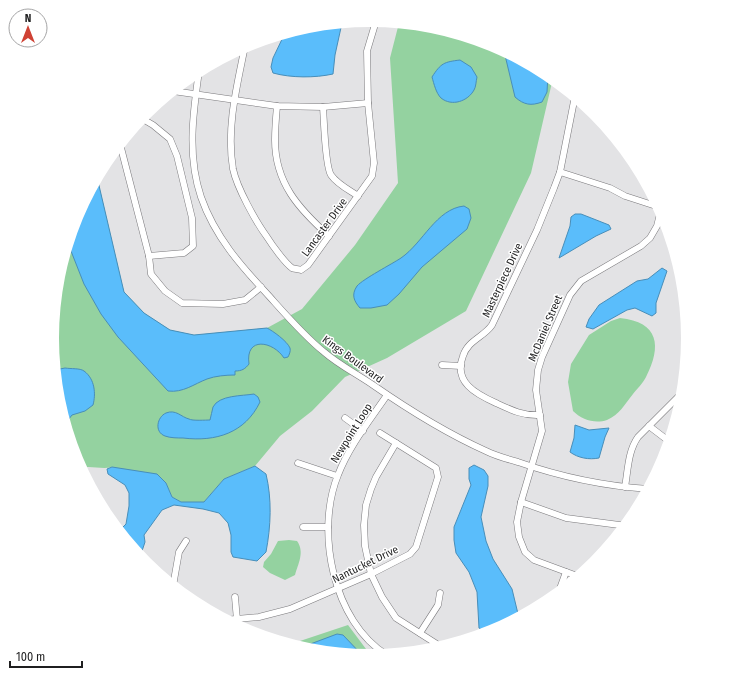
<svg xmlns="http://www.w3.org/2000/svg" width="741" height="677" font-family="'Fira Sans Condensed',sans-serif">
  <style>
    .green { fill: #94d2a0 }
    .water { fill: #5abdfb; stroke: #488eb9 }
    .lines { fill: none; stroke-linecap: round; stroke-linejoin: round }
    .minor-casing { stroke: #7a797c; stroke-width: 7 }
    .minor { stroke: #fff; stroke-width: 6 }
    .labels { text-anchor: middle; stroke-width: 3; stroke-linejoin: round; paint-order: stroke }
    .street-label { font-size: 11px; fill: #1f1f20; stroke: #fff }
  </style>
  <rect width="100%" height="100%" fill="#e3e3e5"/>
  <!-- green -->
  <g class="green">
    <path d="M399 23 433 26 493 44 548 74 553 78 531 173 466 311 387 358 345 377 312 411 280 436 255 466 224 479 204 502H181L172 497 166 483 112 467C102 470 91 465 80 468L76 460 58 400 52 338 58 276 76 216 97 177 124 292 144 313 170 330 194 335 267 328 302 309 355 245 398 183 390 58Z"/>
    <path d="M620 318C659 322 662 346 646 377 643 383 637 389 633 394 625 404 619 415 607 420 595 424 582 420 573 411L568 382 571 364 589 335 611 321Z"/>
    <path d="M289 540 297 541C305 552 298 564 295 575L285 580 270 573 263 567 264 562 271 554 278 541Z"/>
    <polygon points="348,625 366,649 377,656 370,657 308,651 287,644 294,643"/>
  </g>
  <!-- water -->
  <g class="water">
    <path d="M342 23 335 55 333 74C315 78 291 78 273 73L271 67 273 58 285 33 309 26Z"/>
    <path d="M504 51 548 74 547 92 542 102C531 106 524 105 515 97Z"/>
    <path d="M460 60 471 67 477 77C476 81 476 87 474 90 468 101 452 107 441 98 436 93 434 84 432 77 441 63 444 62 460 60Z"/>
    <path d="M97 177 124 292 144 313 170 330 194 335 267 328C273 331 287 341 290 348 291 351 289 355 288 357L284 358C273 341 245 336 249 364 245 369 242 371 235 371V375C226 375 215 376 207 379 194 384 183 393 168 391L118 337 101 314 84 284 71 251 69 242 76 216Z"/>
    <path d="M464 206 469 209 471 218 467 229 422 267 399 294 387 305 371 308H360C354 301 351 295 357 286 363 279 392 264 401 258 423 243 436 209 464 206Z"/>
    <polygon points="575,214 581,214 609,225 611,229 596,236 559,258 570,226 571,217"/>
    <polygon points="662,268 667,271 656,303 656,313 652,316 635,308 627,310 593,329 586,327 589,319 599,305 637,281 648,279"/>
    <path d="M65 368C71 369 80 368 84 371 95 379 96 394 93 405L85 411 72 415 65 424 58 400 55 370Z"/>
    <path d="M254 394 258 397 260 402C245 433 216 442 183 438 178 438 170 438 165 436 154 432 157 417 166 413 176 409 181 417 189 419 192 421 206 420 210 420 211 416 212 411 213 407 219 395 242 396 254 394Z"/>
    <path d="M575 425 589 430 609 428 605 437 599 458C589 460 578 458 570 452L574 438Z"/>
    <polygon points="474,465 484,470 488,476 488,486 481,517 486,541 493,559 512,589 519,618 488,634 479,628 477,592 469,572 456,553 454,540 454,527 471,485 469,479 469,468"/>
    <path d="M255 466 266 474C272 499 271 526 266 552L257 561 233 557 231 552V535L228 523 219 513 203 509 174 505 162 510 144 535 145 542 140 557 119 531 126 524 129 506V493L125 485 108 474 107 469 112 467 157 474 166 483 172 497 181 502H204L224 479Z"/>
    <polygon points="337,634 343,635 363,656 308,651 302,649 305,646"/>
  </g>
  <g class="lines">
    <!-- minor casing -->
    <g class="minor-casing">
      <g id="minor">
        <path d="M245 46C237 86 226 128 233 169 237 188 256 222 267 237 272 245 285 263 292 268 294 269 298 269 301 270L308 265 372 176 374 163 368 103 367 51 376 21"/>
        <path d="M199 71C193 113 187 156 201 197 215 237 241 266 269 296 286 315 304 336 324 352 339 365 357 374 373 385 409 410 446 433 486 451 496 456 507 459 518 462 561 477 604 486 649 489"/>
        <polyline points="173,91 277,106 323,107 368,103"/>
        <path d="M277 106C276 117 275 129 275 140 275 183 299 209 329 236"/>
        <path d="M323 107C324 120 325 166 331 175 337 184 349 190 358 196"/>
        <polyline points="141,118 153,125 170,139 177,156 192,218 193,246 184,253 149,256"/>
        <polyline points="120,144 149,256 151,274 165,291 182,303 223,304 245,300 261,287"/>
        <polyline points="560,172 610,188 625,196 659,207"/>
        <polyline points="686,310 688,325"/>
        <polyline points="442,365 461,366"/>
        <path d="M540 415C523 416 511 410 496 403 476 394 453 382 463 356 468 340 484 337 492 325L537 230 554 188 560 172 575 96"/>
        <polyline points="345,418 363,431"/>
        <polyline points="649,426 670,442"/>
        <polyline points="396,443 376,477 371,489 366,505 364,525 365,546 371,574 382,597 396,618 443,648"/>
        <polyline points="298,463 337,476"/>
        <path d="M625 487C628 470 628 451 638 437L684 391"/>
        <polyline points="521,502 566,518 627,526"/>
        <polyline points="303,527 328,527"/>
        <polyline points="580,577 534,560 525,552 519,537 517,522 521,502 542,431 536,390 538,370 542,357 570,295 581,281 641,246 650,238 657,226 661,210"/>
        <polyline points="173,586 179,552 186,541"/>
        <polyline points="558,594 566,572"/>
        <polyline points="235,597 237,620"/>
        <polyline points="225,620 259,617 290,609 371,574 410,554 416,547 438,477 436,468 380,433"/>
        <polyline points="420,633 438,605 440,593"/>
        <path d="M387 655C333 622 315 531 338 475 349 446 370 420 387 395"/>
      </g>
    </g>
    <!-- minor -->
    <use href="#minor" class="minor"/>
  </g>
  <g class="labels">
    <!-- street labels -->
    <g class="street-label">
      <text transform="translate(324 227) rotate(-54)" y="4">Lancaster Drive</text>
      <text transform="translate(502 280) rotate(-65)" y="4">Masterpiece Drive</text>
      <text transform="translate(545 328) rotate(-67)" y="4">McDaniel Street</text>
      <text transform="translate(353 359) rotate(36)" y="4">Kings Boulevard</text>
      <text transform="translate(351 433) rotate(-58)" y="4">Newpoint Loop</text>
      <text transform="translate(365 564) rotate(-26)" y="4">Nantucket Drive</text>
    </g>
  </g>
  <!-- crop -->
  <path d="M0 0H741V677H0ZM59 338a311 311 0 1 1 622 0a311 311 0 1 1-622 0Z" fill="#fff" fill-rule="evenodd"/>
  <!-- north arrow -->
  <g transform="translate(28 28)"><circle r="19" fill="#ffffff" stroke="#a5a5a6"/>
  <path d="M0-3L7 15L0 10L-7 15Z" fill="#cf4134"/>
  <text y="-6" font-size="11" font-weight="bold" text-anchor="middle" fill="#1f1f20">N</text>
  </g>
  <!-- scale -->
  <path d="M10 661v6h72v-6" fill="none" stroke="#1f1f20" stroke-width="2"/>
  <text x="16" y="661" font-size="12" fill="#1f1f20" stroke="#ffffff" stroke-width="3" paint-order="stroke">100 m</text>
</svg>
